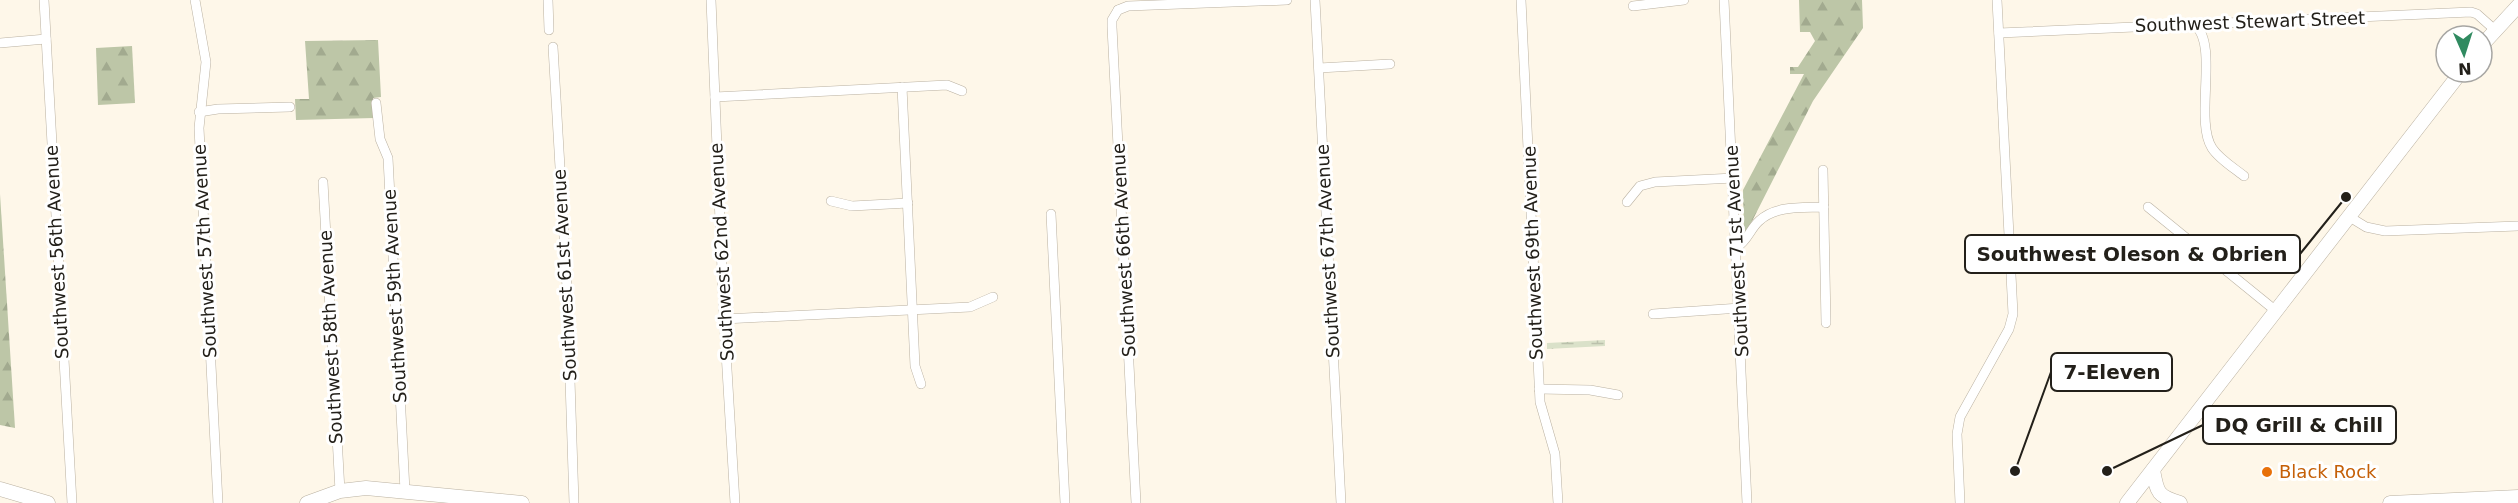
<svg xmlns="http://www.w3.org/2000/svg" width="2518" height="503" font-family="'DejaVu Sans',sans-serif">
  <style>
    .forest { fill: url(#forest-firs) }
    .wetland { fill: url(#wetland-marsh) }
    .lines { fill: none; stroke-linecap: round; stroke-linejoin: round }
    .street-casing { stroke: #bab1a1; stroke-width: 10 }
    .secondary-casing { stroke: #bab1a1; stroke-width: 15 }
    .street { stroke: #fff; stroke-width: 9 }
    .secondary { stroke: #fff; stroke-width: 14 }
    .food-dot { fill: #e8710a; stroke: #fff; stroke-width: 2 }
    .labels { text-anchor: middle; stroke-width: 6; stroke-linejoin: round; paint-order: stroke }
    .street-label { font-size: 18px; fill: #23201a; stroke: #fff }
    .food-label { font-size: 18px; fill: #c56008; stroke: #fff; text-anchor: start }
    .leader { fill: none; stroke: #23201a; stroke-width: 2 }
    .callout-dot { fill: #23201a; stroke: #fff; stroke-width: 2 }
    .callout { fill: #fff; stroke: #23201a; stroke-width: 2 }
    .callout-label { font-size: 20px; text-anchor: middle; font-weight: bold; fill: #23201a }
  </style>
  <defs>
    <pattern id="forest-firs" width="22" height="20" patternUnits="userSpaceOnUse" patternTransform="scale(1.5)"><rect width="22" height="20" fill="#bdc6a7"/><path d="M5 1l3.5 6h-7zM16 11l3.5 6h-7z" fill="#a2aa8f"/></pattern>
    <pattern id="wetland-marsh" width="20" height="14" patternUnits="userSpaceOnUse" patternTransform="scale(1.5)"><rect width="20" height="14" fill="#dae1c9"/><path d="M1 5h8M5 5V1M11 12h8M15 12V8" fill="none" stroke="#bbc1ac"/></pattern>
  </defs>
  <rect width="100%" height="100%" fill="#fef7e9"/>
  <!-- forest -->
  <g class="forest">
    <polygon points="1799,0 1862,0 1863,28 1813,101 1744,237 1743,190 1804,74 1790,74 1790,67 1798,67 1815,41 1810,32 1800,32"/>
    <polygon points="378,40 381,97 373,98 374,118 296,120 295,99 309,99 305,41"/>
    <polygon points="132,46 135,103 98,105 96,48"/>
    <polygon points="0,194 15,428 0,425"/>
  </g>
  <!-- wetland -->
  <polygon class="wetland" points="1605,340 1605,346 1547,349 1547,343"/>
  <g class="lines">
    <!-- street casing -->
    <g class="street-casing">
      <g id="street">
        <polyline points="44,0 72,503"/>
        <polyline points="195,0 206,62 199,128 218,503"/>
        <polyline points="548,0 549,30"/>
        <polyline points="711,0 724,319 735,503"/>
        <polyline points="1315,0 1341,503"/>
        <polyline points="1521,0 1540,402 1555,454 1558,503"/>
        <polyline points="1724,0 1747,503"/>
        <polyline points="1633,6 1684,0"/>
        <polyline points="1118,10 1112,20 1112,27 1136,503"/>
        <polyline points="1118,10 1128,6 1287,0"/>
        <path d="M2195 25C2219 45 2194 120 2212 148 2219 159 2234 168 2244 176"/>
        <polyline points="1999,33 2471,12 2477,14 2495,30"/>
        <polyline points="0,43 46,39"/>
        <polyline points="553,47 567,288 574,503"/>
        <polyline points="1319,68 1390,64"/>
        <polyline points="902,87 915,366 921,384"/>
        <polyline points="715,97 947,85 962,91"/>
        <polyline points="376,103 380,139 388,158 405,491"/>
        <polyline points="199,112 218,109 290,107"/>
        <polyline points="1823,170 1826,323"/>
        <polyline points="323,182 340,491"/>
        <polyline points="831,201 852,206 908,203"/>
        <polyline points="1627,202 1640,186 1655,182 1734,178"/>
        <polyline points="2148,207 2276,311"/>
        <polyline points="1051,214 1065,503"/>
        <polyline points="2348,216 2366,227 2385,231 2518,226"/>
        <path d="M1737 247C1748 240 1750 229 1759 221 1776 205 1802 208 1824 207"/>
        <polyline points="2011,258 2116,253"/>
        <polyline points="1653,314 1740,308"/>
        <polyline points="724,319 970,307 993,297"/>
        <polyline points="1539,389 1590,390 1618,395"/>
        <polyline points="1960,503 1957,434 1960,417 2009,329 2013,314 1997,0"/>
      </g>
    </g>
    <!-- secondary casing -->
    <g class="secondary-casing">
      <g id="secondary">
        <polyline points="2482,45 2518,6"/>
        <path d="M2153 470C2157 492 2157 496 2180 503"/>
        <polyline points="0,489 48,503"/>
        <polyline points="307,503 340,491 366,488 522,503"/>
        <polyline points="2127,503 2461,72"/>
        <polyline points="2390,503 2518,497"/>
      </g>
    </g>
    <!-- street -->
    <use href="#street" class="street"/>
    <!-- secondary -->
    <use href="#secondary" class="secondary"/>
  </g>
  <!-- markers -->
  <circle class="food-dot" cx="2267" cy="472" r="6"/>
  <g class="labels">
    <!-- street labels -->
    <g class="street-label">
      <text transform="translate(2250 22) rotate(-2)" y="6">Southwest Stewart Street</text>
      <text transform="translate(1124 250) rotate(-93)" y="6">Southwest 66th Avenue</text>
      <text transform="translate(205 251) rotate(-93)" y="6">Southwest 57th Avenue</text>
      <text transform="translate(1328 251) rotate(-93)" y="6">Southwest 67th Avenue</text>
      <text transform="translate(1737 251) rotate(-93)" y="6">Southwest 71st Avenue</text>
      <text transform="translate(57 252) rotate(-93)" y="6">Southwest 56th Avenue</text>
      <text transform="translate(722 252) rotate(-93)" y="6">Southwest 62nd Avenue</text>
      <text transform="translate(1533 253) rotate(-92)" y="6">Southwest 69th Avenue</text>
      <text transform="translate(565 275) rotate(-93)" y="6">Southwest 61st Avenue</text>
      <text transform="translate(395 296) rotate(-93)" y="6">Southwest 59th Avenue</text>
      <text transform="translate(331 337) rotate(-93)" y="6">Southwest 58th Avenue</text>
    </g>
    <!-- food labels -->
    <g class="food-label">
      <text x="2279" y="478">Black Rock</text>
    </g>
  </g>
  <!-- callouts -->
  <path class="leader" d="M2346 197L2300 254M2015 471L2051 372M2107 471L2203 425"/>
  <g class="callout-dot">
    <circle cx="2346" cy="197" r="6"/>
    <circle cx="2015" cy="471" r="6"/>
    <circle cx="2107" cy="471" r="6"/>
  </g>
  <g class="callout">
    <rect x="1965" y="235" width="335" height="38" rx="6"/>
    <rect x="2051" y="353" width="121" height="38" rx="6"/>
    <rect x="2203" y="406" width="193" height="38" rx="6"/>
  </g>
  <g class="callout-label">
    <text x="2132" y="261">Southwest Oleson &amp; Obrien</text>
    <text x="2112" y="379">7-Eleven</text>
    <text x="2299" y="432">DQ Grill &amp; Chill</text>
  </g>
  <!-- north arrow -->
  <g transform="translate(2464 54) rotate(177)"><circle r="28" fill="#ffffff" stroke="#a7a6a3" stroke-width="1.5"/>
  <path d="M0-4.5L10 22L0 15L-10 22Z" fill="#308a60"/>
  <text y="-9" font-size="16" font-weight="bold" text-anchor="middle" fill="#23201a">N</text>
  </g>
</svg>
